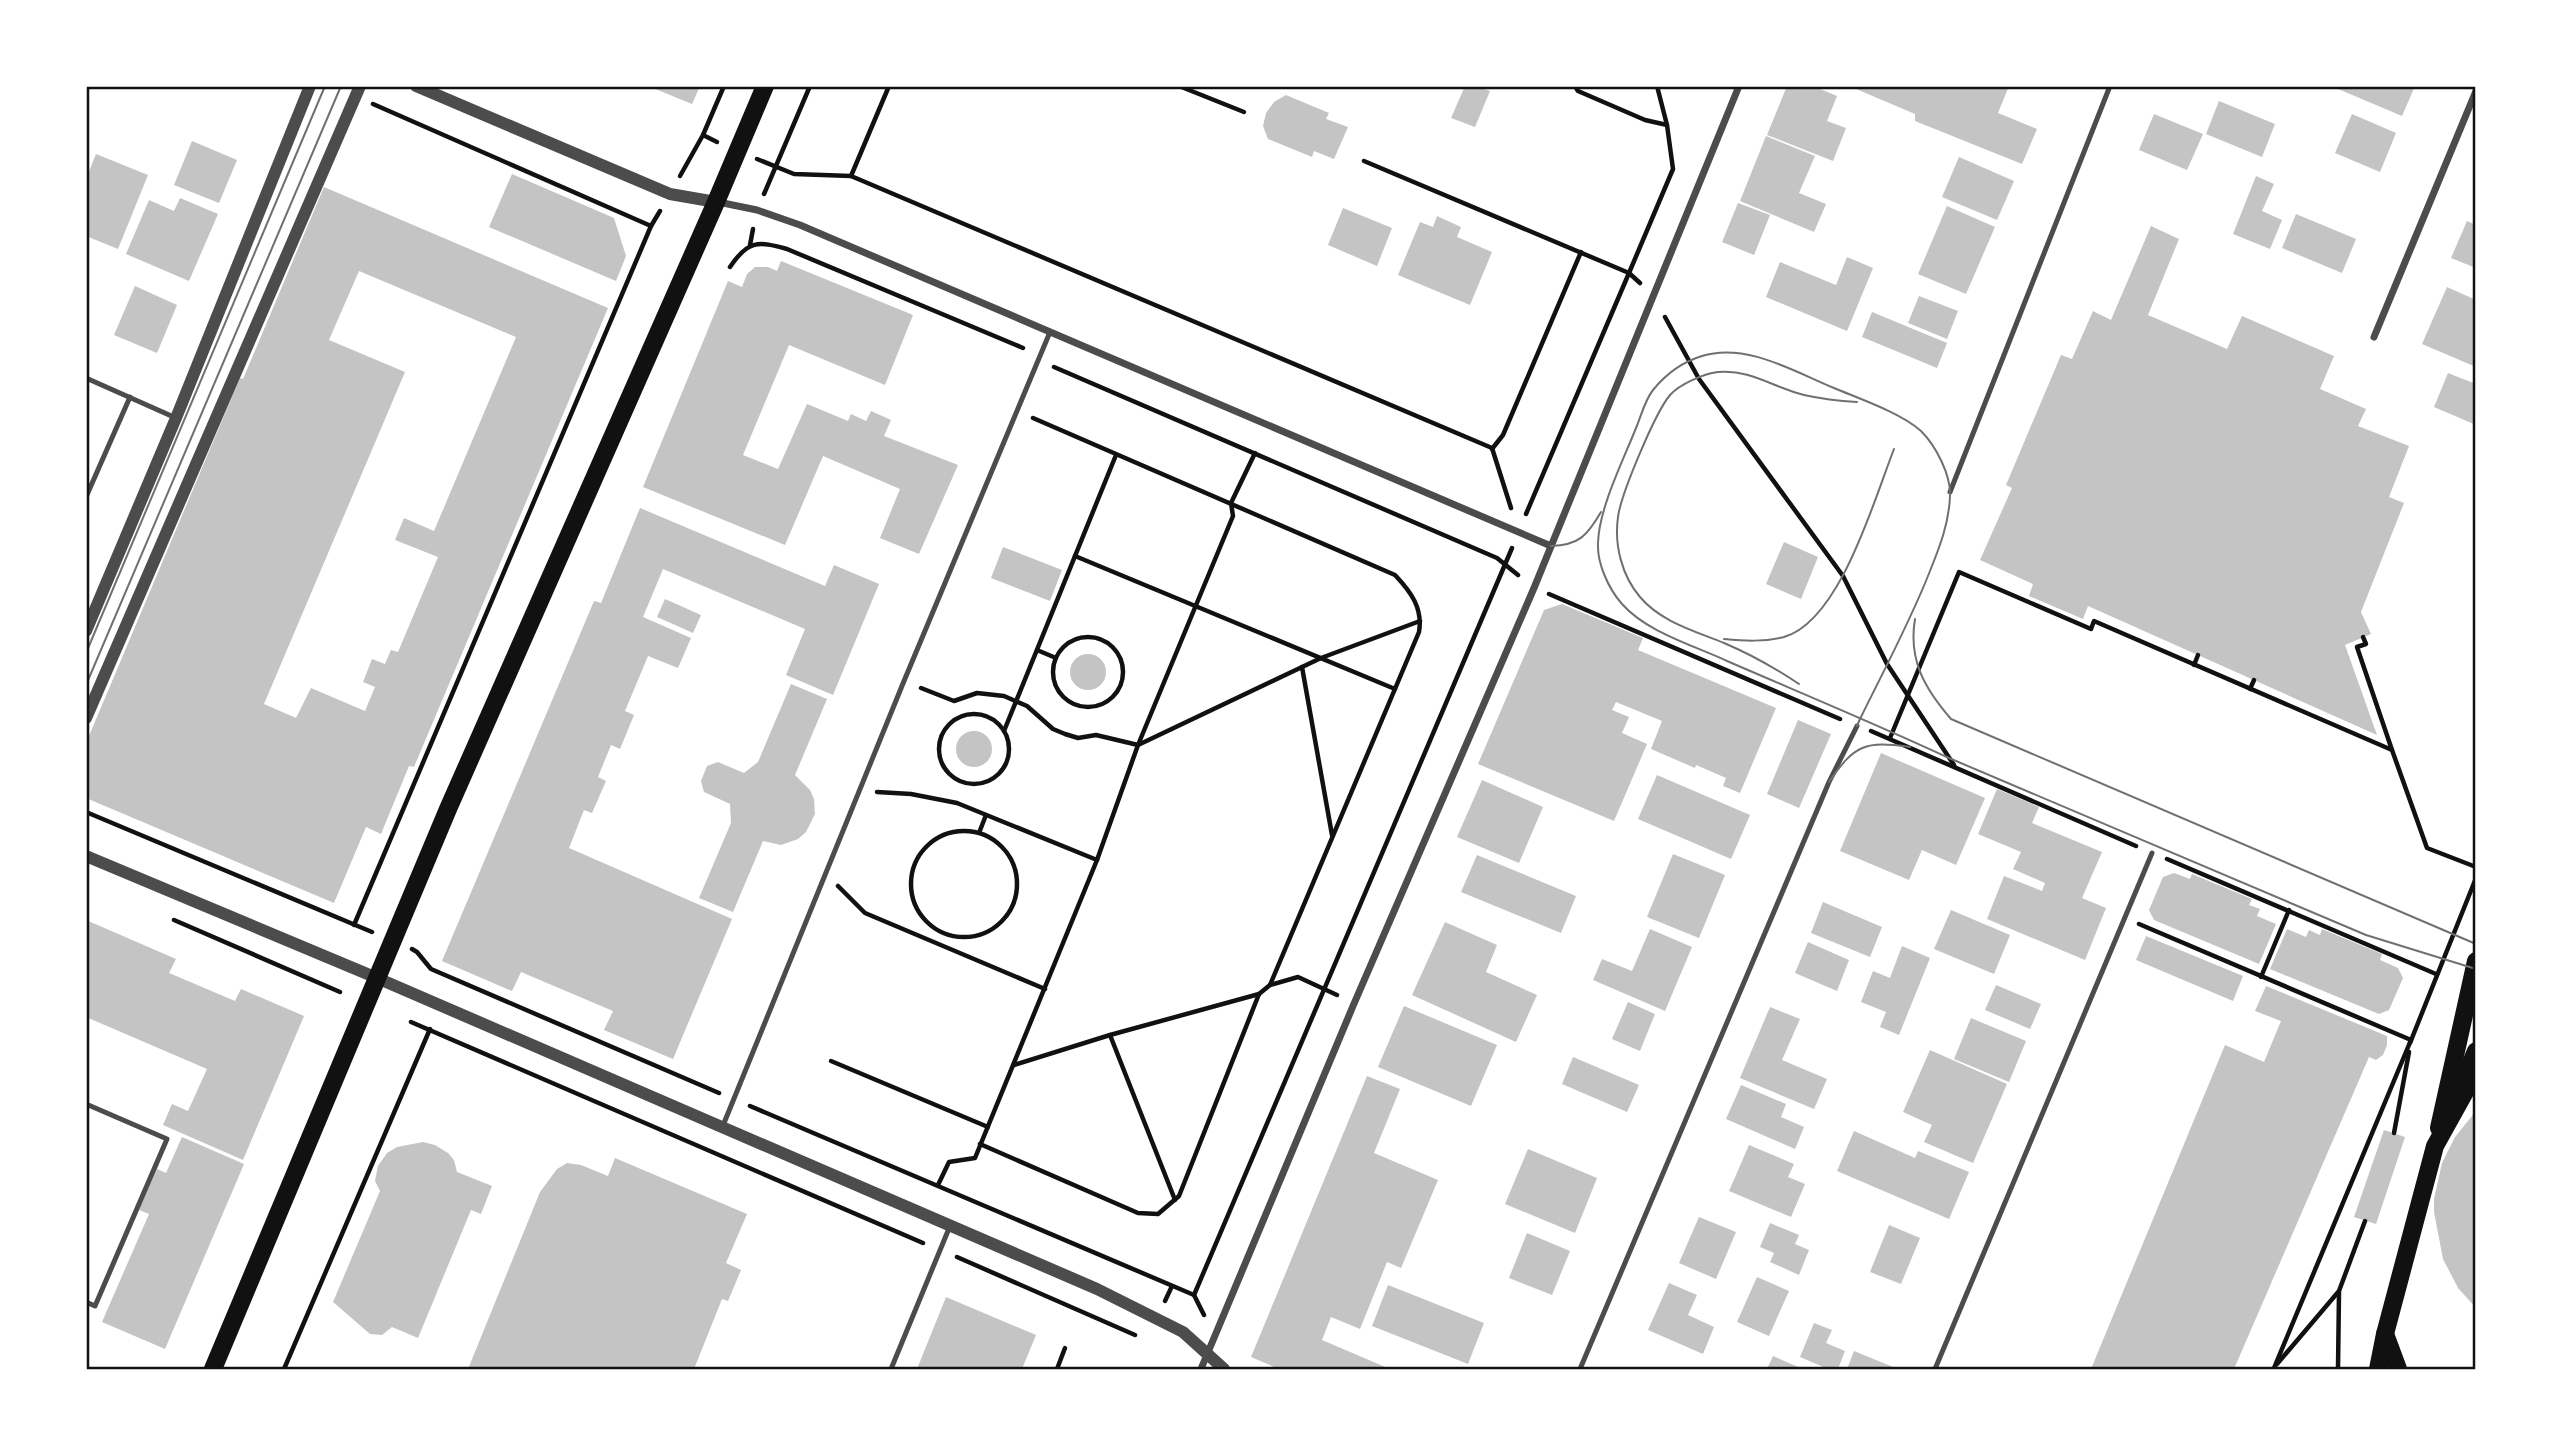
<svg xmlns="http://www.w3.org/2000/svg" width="2562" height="1455" font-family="Barlow,sans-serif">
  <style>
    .building { fill: #c4c4c4; fill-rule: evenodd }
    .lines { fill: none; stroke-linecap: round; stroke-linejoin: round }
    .path { stroke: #111; stroke-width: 4.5 }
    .service { stroke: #4c4c4c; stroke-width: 5 }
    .minor { stroke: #4c4c4c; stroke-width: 7 }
    .tertiary { stroke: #4c4c4c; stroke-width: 12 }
    .primary { stroke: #111; stroke-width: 18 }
    .tram { stroke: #707070; stroke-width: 2 }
    .neatline { fill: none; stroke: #111; stroke-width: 2.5 }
  </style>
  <rect width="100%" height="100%" fill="#fff"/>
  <!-- building -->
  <g class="building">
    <polygon points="648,86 700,86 692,104"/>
    <polygon points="1465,86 1476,86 1490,91 1475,127 1451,118"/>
    <polygon points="1787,86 1813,86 1837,96 1827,121 1846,128 1833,161 1767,135"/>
    <polygon points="1849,86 2009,86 1998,113 2037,129 2022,164 1915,121 1915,114"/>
    <polygon points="2331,86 2415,86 2402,116"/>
    <polygon points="1286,95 1329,113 1326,119 1348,127 1334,159 1314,151 1312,157 1268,139 1263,126 1266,113 1274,102"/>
    <polygon points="2219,101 2275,124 2262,157 2206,134"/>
    <polygon points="2154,114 2203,134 2187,170 2139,150"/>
    <polygon points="2352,114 2396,133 2380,172 2335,153"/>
    <polygon points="1766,136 1815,156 1799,193 1826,204 1814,232 1740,201"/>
    <polygon points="192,141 237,160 219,203 174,185"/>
    <polygon points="96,154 148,175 118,249 86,236 86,179"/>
    <polygon points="1959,157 2014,181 1997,220 1942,197"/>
    <polygon points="512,174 614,218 626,256 616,281 489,227"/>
    <polygon points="2256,176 2274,184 2262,211 2282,220 2270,249 2233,234"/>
    <path d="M324 187 608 308 414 767 409 766 381 834 366 827 334 903 86 798V743L240 378 243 379ZM359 271 516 337 434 531 404 518 395 540 438 557 398 652 391 650 385 664 372 659 363 682 375 687 365 711 311 688 296 718 264 704 405 372 329 340Z"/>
    <polygon points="180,198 218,214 189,281 126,254 149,200 174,211"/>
    <polygon points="1738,203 1770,215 1754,255 1722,242"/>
    <polygon points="1947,206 1995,227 1966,294 1918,274"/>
    <polygon points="1343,208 1392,228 1377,266 1328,245"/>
    <polygon points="2296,214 2356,239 2342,273 2282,248"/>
    <polygon points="1437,216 1461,227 1457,237 1492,252 1470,305 1398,275 1420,222 1433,227"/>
    <polygon points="2467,221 2476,225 2476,268 2451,258"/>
    <polygon points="2151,226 2179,239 2148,315 2227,349 2242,316 2334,356 2320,389 2366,409 2358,426 2409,446 2389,497 2404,503 2361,612 2371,634 2345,645 2377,735 2088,606 2083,619 2029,596 2033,584 1980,560 2012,488 2006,485 2061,355 2072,359 2093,311 2111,320"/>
    <polygon points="1847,257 1873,268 1847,331 1766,297 1780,262 1836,285"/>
    <polygon points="781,261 913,315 885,385 789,345 743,455 778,469 807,404 848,421 851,414 866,421 871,411 891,420 884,436 958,465 919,554 880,538 900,489 823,456 785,545 643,487 728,281 742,287 747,274 755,267 768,267 777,271"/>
    <polygon points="135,286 177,305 157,353 114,335"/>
    <polygon points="2447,287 2476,300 2476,367 2422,344"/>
    <polygon points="1919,296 1958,311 1947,339 1908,323"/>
    <polygon points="1872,312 1947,343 1937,368 1862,337"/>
    <polygon points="2448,373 2476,384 2476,425 2434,407"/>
    <polygon points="640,508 825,586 834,565 879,584 833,695 786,675 805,629 663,569 643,617 691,638 678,668 648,656 625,711 634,715 620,749 611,745 598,777 606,781 592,813 584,810 569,848 732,919 673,1059 604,1030 613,1011 521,972 512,991 442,961 594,601 601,603"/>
    <polygon points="1784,542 1818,557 1801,599 1766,584"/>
    <polygon points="1003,547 1062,570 1050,601 991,578"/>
    <polygon points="665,599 701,615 693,633 657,617"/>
    <polygon points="1562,604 1643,638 1638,650 1776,708 1740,793 1723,786 1726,778 1696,765 1695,768 1651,749 1662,721 1616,702 1612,710 1629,717 1622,733 1647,744 1614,821 1478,764 1544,610"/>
    <circle cx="1088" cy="672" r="18"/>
    <polygon points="791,684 827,699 795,775 810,790 814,799 815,814 806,832 798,839 781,845 763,841 733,912 699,898 731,823 730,804 704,792 701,781 707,766 718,762 744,773 758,762"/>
    <polygon points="1798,720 1831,734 1799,808 1767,794"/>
    <circle cx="974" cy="749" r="18"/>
    <polygon points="1881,753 1985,798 1956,865 1922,850 1909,880 1840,851"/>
    <polygon points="1657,775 1750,815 1731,859 1638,819"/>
    <polygon points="1482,780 1543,807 1519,863 1457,837"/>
    <polygon points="1997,789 2039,807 2032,823 2102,852 2082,898 2106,908 2085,960 1987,919 2004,876 2042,891 2045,883 2013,869 2021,852 1978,834"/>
    <polygon points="1673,854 1725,875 1699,938 1647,917"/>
    <polygon points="1477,855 1576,896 1561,933 1461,892"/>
    <polygon points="2174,873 2190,879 2192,874 2252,899 2249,905 2260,909 2257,916 2276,924 2259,964 2154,920 2149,910 2163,877"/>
    <polygon points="1823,902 1882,927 1870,957 1811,933"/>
    <polygon points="1951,910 2010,935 1994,974 1934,949"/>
    <polygon points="86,920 176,959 169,973 235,1001 241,989 304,1016 243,1160 163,1125 172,1104 188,1111 207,1069 86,1017"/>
    <polygon points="1445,922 1497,945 1486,972 1537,995 1516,1042 1412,995"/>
    <polygon points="1650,929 1692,947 1665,1011 1593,980 1602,959 1632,971"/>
    <polygon points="2287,929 2306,937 2309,930 2320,935 2322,929 2382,954 2380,960 2398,968 2403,978 2389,1010 2379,1014 2270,969"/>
    <polygon points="2146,936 2243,976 2233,1001 2136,960"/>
    <polygon points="1808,942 1849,960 1837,991 1795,973"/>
    <polygon points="1902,946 1930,958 1899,1035 1880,1027 1886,1012 1861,1002 1873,971 1890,978"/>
    <polygon points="1996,985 2041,1004 2030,1029 1985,1010"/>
    <polygon points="2266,986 2387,1036 2387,1045 2383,1055 2376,1060 2369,1057 2234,1369 2091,1369 2225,1045 2264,1062 2281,1021 2255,1011"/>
    <polygon points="1628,1002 1655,1014 1640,1051 1612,1039"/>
    <polygon points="1404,1006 1497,1045 1471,1106 1378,1067"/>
    <polygon points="1770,1007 1800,1019 1782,1060 1827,1079 1814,1109 1740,1078"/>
    <polygon points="1971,1018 2026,1041 2009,1082 1954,1059"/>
    <polygon points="1930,1050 2007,1084 1973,1163 1924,1142 1932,1125 1903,1112"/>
    <polygon points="1573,1057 1639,1085 1627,1112 1562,1084"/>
    <polygon points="1367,1076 1400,1089 1374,1153 1438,1180 1401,1268 1387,1262 1360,1329 1331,1317 1322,1340 1390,1369 1279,1369 1251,1357"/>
    <polygon points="1741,1085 1786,1104 1781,1117 1804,1127 1795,1149 1726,1119"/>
    <polygon points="2476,1111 2476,1308 2458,1288 2443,1259 2434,1212 2434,1199 2442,1163 2455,1137"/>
    <polygon points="2384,1130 2405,1137 2376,1224 2354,1217"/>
    <polygon points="1854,1131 1915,1158 1918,1151 1969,1172 1949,1219 1837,1171"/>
    <polygon points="182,1137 244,1164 165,1349 102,1322 149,1214 139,1210 157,1169 166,1173"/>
    <polygon points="423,1142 435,1145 448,1153 454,1160 457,1172 492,1186 481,1214 471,1210 418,1338 392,1327 382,1335 370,1334 333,1302 380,1191 375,1181 378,1166 387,1153 397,1147"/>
    <polygon points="1749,1145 1794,1164 1788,1177 1805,1184 1791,1217 1729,1191"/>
    <polygon points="1528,1149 1597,1178 1575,1233 1505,1204"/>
    <polygon points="615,1158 747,1214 726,1263 741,1270 728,1301 722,1299 694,1369 468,1369 540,1192 557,1169 567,1163 581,1165 608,1176"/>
    <polygon points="1699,1217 1736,1232 1716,1279 1679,1263"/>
    <polygon points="1770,1223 1799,1235 1795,1244 1809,1250 1799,1275 1770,1262 1774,1253 1760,1247"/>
    <polygon points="1889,1225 1920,1238 1901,1284 1870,1272"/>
    <polygon points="1527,1233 1570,1251 1552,1295 1509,1278"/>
    <polygon points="1757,1277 1789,1291 1769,1336 1737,1322"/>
    <polygon points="1669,1283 1697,1295 1688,1315 1714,1327 1703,1354 1648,1330"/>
    <polygon points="1388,1285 1484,1323 1468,1364 1372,1326"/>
    <polygon points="946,1297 1036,1335 1022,1369 917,1369"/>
    <polygon points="1814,1323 1832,1330 1826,1343 1845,1351 1838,1369 1828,1369 1800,1357"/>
    <polygon points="1854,1351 1898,1369 1847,1369"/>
    <polygon points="1773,1356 1803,1369 1767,1369"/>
  </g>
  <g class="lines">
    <!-- path -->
    <g class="path">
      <polyline points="1179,86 1244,112"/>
      <polyline points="1575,86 1578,91 1645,120 1667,125"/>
      <polyline points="373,104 651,226"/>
      <polyline points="703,135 717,142"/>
      <polyline points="757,159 794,174 851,176 1492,448 1511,508"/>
      <polyline points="1364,161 1629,273 1526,514"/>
      <polyline points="680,176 703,135 724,86"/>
      <polyline points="851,176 889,86"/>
      <polyline points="764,194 810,86"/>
      <polyline points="750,245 753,229"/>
      <path d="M730 267C748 240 758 241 787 249L1023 348"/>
      <polyline points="1640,283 1629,273 1673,169 1667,125 1657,86"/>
      <polyline points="1665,317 1699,379 1843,576 1887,664 1954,765"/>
      <polyline points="1054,367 1497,558 1518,575"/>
      <path d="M1033 418 1395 575C1411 592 1423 608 1419 632L1270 985"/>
      <polyline points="1492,449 1503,435 1581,252"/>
      <polyline points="1075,556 1395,689"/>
      <polyline points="1549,594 1840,719"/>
      <polyline points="2363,637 2366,644 2357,647 2392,750"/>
      <circle cx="1088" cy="672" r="35"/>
      <polyline points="1037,650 1056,658"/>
      <polyline points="2194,665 2198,655"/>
      <polyline points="1302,667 1332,835"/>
      <polyline points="921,688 954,701 977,693 1004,696 1027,706 1053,729 1065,734 1078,738 1096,735 1138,745 1321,658 1420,621"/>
      <polyline points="2250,689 2254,680"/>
      <circle cx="974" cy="749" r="35"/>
      <polyline points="1004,731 1116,455"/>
      <polyline points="1871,731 2136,846"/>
      <polyline points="1890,738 1959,572 2091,629 2094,621 2392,750 2427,848 2476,867"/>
      <polyline points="877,792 911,794 957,803 1097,860"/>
      <polyline points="86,812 372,932"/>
      <circle cx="964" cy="884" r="53"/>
      <polyline points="979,833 986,815"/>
      <polyline points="2167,859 2436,974"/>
      <polyline points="838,886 865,913 1045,989"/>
      <polyline points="174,920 340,992"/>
      <polyline points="2139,924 2411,1040 2274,1368"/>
      <polyline points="354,925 651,226 660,211"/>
      <polyline points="412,949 417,952 431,969 719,1093"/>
      <polyline points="2261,977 2289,910"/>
      <polyline points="411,1022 923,1243"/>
      <polyline points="1110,1035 1175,1200"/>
      <polyline points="2410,1043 2476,878"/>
      <polyline points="831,1061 988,1127"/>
      <polyline points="1014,1065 1110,1035 1259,994 1270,985 1298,977 1337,995"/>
      <polyline points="750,1106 1194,1295 1204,1315"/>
      <polyline points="2394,1133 2409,1052"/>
      <polyline points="980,1144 1138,1213 1158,1214 1179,1196 1259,994"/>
      <polyline points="938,1185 949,1162 975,1158 1097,860 1138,745 1233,516 1231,503 1255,453"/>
      <polyline points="957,1257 1135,1335"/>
      <polyline points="1194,1295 1512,548"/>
      <polyline points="1165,1301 1172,1286"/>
      <polyline points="2277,1364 2339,1291 2365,1221"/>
      <polyline points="284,1369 430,1029"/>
      <polyline points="1057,1369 1065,1348"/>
      <polyline points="2338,1369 2339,1292"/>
    </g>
    <!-- service -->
    <g class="service">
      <polyline points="86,378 176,418"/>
      <polyline points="1950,492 2110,86"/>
      <polyline points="86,497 130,397"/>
      <polyline points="86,1104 167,1139 95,1306 86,1302"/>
      <polyline points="722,1128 904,681 1050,332"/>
      <polyline points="891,1369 950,1226"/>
      <polyline points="1580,1369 1829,782 1857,726"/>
      <polyline points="1935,1369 2152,853"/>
    </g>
    <!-- minor -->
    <g class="minor">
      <polyline points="718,202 757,210 800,225 1551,546"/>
      <polyline points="2374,337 2476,91"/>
      <polyline points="1201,1369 1353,1006 1534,588 1739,86"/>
    </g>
    <!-- tertiary -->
    <g class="tertiary">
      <polyline points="416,86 670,194 716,202"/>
      <polyline points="86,631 176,418 310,86"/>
      <polyline points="86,718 360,86"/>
      <polyline points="86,856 377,978 1097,1289 1183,1332 1224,1369"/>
    </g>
    <!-- primary -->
    <g class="primary">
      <polyline points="2459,1092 2476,1051"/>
      <polyline points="2439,1128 2476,961"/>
      <polyline points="2385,1334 2398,1369"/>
      <polyline points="213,1369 448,809 716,202 765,86"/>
      <polyline points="2378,1369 2385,1334 2435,1146 2470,1083 2476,1079"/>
    </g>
    <!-- tram -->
    <g class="tram">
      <path d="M1551 546C1579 545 1587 536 1601 512"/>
      <path d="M1915 619C1908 660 1925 689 1951 719L2476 944"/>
      <path d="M1724 639C1745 641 1764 642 1784 637 1840 621 1874 500 1894 449"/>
      <polyline points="86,653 325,86"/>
      <path d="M1799 684C1775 668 1750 654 1724 643 1695 631 1661 622 1640 597 1622 576 1614 545 1618 517 1621 494 1655 413 1670 395 1680 384 1703 374 1718 372 1751 369 1774 388 1804 395 1822 399 1839 401 1857 402"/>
      <polyline points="86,685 341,86"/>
      <path d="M1857 726 1860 719C1884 670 1910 622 1930 571 1940 546 1949 523 1950 496 1951 475 1936 446 1921 431 1901 413 1860 399 1834 388 1795 372 1746 342 1702 356 1682 362 1666 374 1653 390 1645 400 1641 416 1636 428 1623 461 1599 508 1598 543 1597 563 1608 588 1622 604 1648 633 1693 645 1727 661 1801 693 1876 724 1949 758L2366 935 2476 969"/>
      <path d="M1829 782C1855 744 1865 741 1910 747"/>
    </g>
  </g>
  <!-- border -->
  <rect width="2562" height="1455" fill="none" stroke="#ffffff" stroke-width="175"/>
  <rect x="88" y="88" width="2386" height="1280" class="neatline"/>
</svg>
